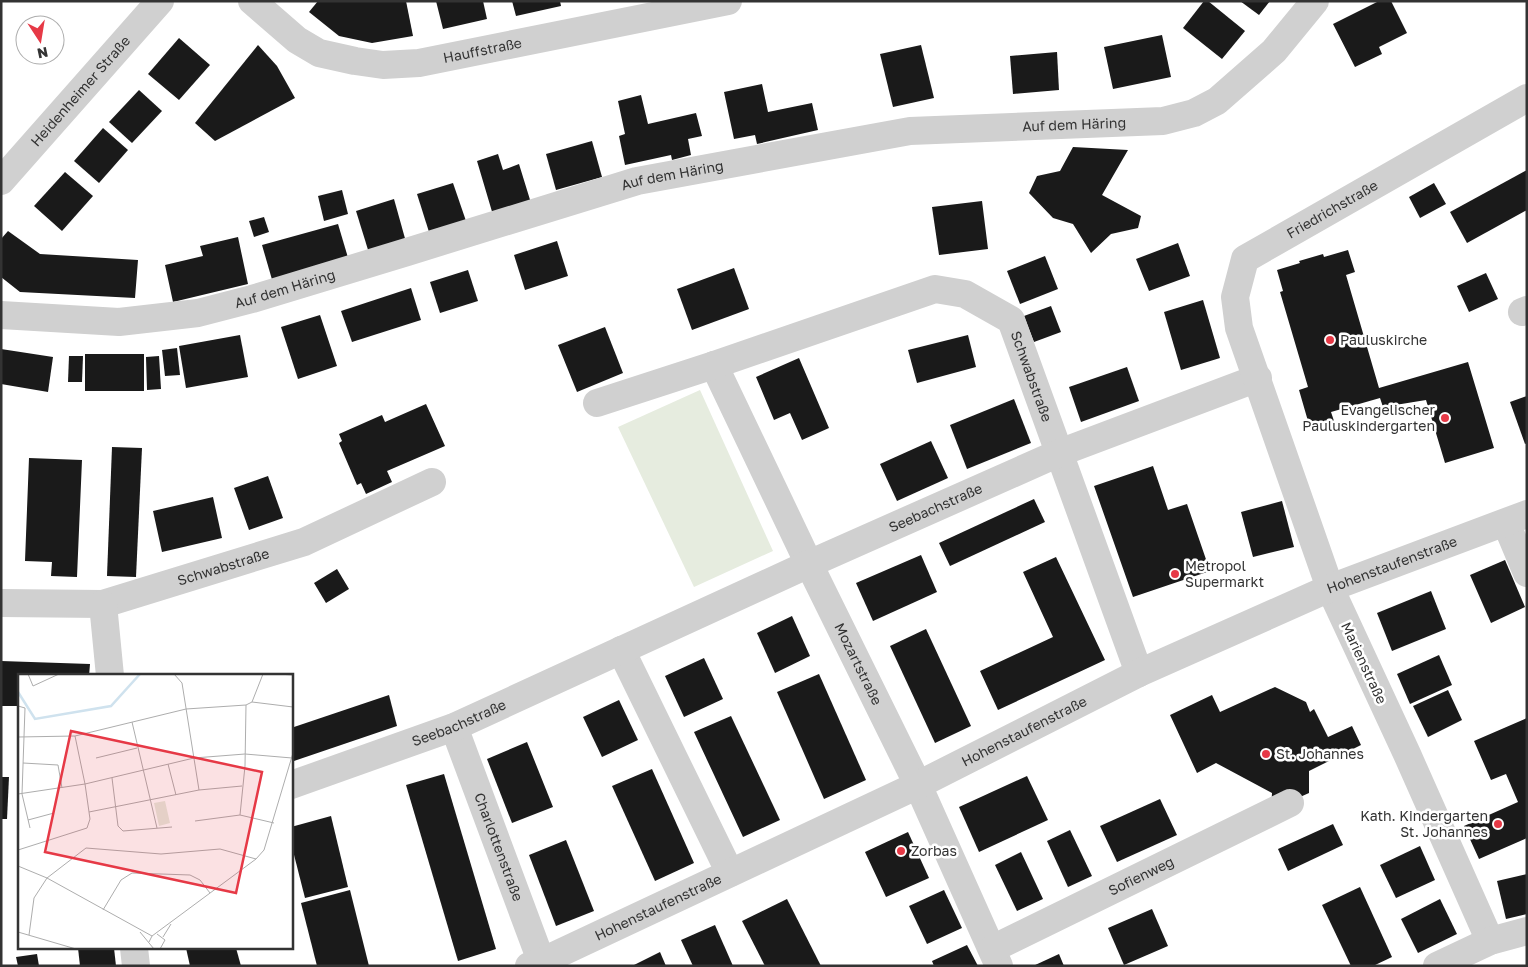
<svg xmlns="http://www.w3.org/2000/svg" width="1528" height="967" font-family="'Golos Text',sans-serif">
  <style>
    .green { fill: #e6ecdf }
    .building { fill: #1a1a1a }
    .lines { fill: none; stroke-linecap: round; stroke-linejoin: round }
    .minor { stroke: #d0d0d0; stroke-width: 28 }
    .tertiary { stroke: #d0d0d0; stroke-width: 28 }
    .poi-dot { fill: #e63946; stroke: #fff; stroke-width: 2 }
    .labels { text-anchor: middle; stroke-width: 5; stroke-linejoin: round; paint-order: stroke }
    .street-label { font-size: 14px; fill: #333; stroke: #fff }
    .poi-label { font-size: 14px; fill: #333; stroke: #fff; text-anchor: start }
    .inset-river { fill: none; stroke: #cfe2ee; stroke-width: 2.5 }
    .inset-road { fill: none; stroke: #adadad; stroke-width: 1 }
    .view { fill: #e63946; fill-opacity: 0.15; stroke: #e63946; stroke-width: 2.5 }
    .inset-edge { fill: none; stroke: #333; stroke-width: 2.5 }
  </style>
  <rect width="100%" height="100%" fill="#fff"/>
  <!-- green -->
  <polygon class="green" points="700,390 773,551 694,587 618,427"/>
  <!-- building -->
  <g class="building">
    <polygon points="318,1 406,1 413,36 372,43 339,36 309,12"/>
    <polygon points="436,1 483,1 487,19 443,29"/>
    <polygon points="512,1 560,1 561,6 516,16"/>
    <polygon points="1204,1 1208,1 1245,31 1222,59 1183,28"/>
    <polygon points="1240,1 1270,1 1259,15"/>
    <polygon points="1379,1 1391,1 1407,33 1379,47 1382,54 1355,67 1333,24"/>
    <polygon points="1162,35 1171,77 1113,89 1104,47"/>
    <polygon points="179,38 210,65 179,100 148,74"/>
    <polygon points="258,45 277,66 295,98 215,141 195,123"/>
    <polygon points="921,45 934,98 893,107 880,54"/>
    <polygon points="1057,52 1059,90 1013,94 1010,56"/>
    <polygon points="762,84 768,112 812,103 818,130 757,144 755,135 734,139 724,92"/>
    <polygon points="139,90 162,111 132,143 109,122"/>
    <polygon points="641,95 648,124 696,113 702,136 688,139 691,155 672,160 671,155 625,165 619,136 625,134 618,101"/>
    <polygon points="103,128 128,150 99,183 74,161"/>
    <polygon points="592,141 602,177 556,190 546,154"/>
    <polygon points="1073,147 1128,150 1102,195 1141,216 1138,228 1111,234 1091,253 1073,224 1053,218 1029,193 1037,176 1060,171"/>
    <polygon points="498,154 503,170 519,164 531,203 493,215 477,161"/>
    <polygon points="1527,170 1527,210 1467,243 1450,212"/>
    <polygon points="65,172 93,196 62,231 34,206"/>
    <polygon points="453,183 466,221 429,232 417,194"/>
    <polygon points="1434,183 1446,204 1420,218 1409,197"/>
    <polygon points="342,190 348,214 324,221 318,196"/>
    <polygon points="394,199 406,242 369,253 356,211"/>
    <polygon points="982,201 988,249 939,255 932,207"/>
    <polygon points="264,217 269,232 254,237 249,221"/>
    <polygon points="338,224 349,261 273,283 262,245"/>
    <polygon points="8,231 40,254 138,260 135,298 20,292 1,277 1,239"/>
    <polygon points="238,237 248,284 173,302 165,265 203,256 200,246"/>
    <polygon points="557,241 568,276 525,290 514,255"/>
    <polygon points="1178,243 1190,276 1149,291 1136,259"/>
    <polygon points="1348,250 1355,272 1346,275 1379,388 1468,362 1494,448 1445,463 1426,400 1383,407 1380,398 1331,412 1334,421 1310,428 1299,390 1308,387 1280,292 1283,291 1277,270 1300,263 1299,261 1323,254 1324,257"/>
    <polygon points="1045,256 1058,289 1020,304 1007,271"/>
    <polygon points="734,268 749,309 692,330 677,289"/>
    <polygon points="468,270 478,301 440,313 430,282"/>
    <polygon points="1486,273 1498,299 1469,312 1457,286"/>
    <polygon points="411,288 421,320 352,342 341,311"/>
    <polygon points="1203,300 1220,358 1181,370 1164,312"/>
    <polygon points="1051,306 1061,332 1034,342 1024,316"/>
    <polygon points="320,315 337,366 298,379 281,327"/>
    <polygon points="605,327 623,373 577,392 558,345"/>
    <polygon points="240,335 248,377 186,388 179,346"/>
    <polygon points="968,335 976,367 917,383 908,350"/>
    <polygon points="177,348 180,375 165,376 162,350"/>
    <polygon points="1,349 53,357 48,392 1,384"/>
    <rect x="85" y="354" width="59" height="37"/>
    <polygon points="69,356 83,356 82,382 68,382"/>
    <polygon points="159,356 161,389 147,390 146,357"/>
    <polygon points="799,358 829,428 802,440 790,413 774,420 756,377"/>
    <polygon points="1127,367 1139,401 1081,422 1069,387"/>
    <polygon points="1527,396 1527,443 1525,444 1510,402"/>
    <polygon points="1014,399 1031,443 967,469 950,425"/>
    <polygon points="426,404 445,446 387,471 392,482 366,494 361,483 357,485 339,443 342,441 339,434 382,415 385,422"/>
    <polygon points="931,441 948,478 897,501 880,464"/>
    <polygon points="112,447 142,448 136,577 107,576"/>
    <polygon points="29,458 82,460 77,577 51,576 52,562 25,561"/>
    <polygon points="1153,466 1168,510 1187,504 1210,571 1133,597 1094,486"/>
    <polygon points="268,476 283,518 249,530 234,488"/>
    <polygon points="213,497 222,538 162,552 153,511"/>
    <polygon points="1034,499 1045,522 950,566 939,543"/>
    <polygon points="1282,501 1294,547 1253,557 1241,512"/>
    <polygon points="921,555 937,592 873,621 856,583"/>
    <polygon points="1056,557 1105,660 998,710 980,671 1053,637 1023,572"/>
    <polygon points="1505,560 1525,607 1491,623 1470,575"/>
    <polygon points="337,569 349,589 326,603 314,583"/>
    <polygon points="1431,591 1446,629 1392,651 1377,613"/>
    <polygon points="792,616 810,656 775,673 757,633"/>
    <polygon points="926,629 971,726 935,743 890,646"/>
    <polygon points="1439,655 1452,685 1410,704 1397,674"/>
    <polygon points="704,658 723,699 684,717 665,676"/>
    <polygon points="1,661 90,664 89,676 19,676 19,706 1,706"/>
    <polygon points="819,674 866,780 824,799 777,692"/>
    <polygon points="1275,687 1306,702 1310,712 1314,709 1328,737 1352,726 1361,745 1309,771 1309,793 1271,810 1272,793 1216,763 1197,773 1170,715 1212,695 1220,712"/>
    <polygon points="1448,690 1462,720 1428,737 1413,706"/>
    <polygon points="389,695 397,726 291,762 291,728"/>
    <polygon points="619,700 638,740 602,757 583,717"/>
    <polygon points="731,716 780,820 743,837 694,732"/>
    <polygon points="1527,718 1527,838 1479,859 1464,826 1518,802 1506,774 1491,780 1474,741"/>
    <polygon points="527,742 553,807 512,823 487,759"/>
    <polygon points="652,769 694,863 655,881 612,786"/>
    <polygon points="444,774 496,949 458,961 406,785"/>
    <polygon points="1027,776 1048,820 979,852 959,807"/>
    <polygon points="1,777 9,777 7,819 1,819"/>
    <polygon points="1160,799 1177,835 1117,862 1100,826"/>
    <polygon points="331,816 348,887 305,898 291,843 291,827"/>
    <polygon points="1333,824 1343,845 1288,871 1278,849"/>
    <polygon points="1070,830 1092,876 1068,887 1047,841"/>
    <polygon points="908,832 929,878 886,897 865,852"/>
    <polygon points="566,840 594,911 556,926 529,855"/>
    <polygon points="1420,846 1435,880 1396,898 1380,865"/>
    <polygon points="1021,852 1043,899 1017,911 995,865"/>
    <polygon points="1527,874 1527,914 1506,919 1497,881"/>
    <polygon points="1360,887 1392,957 1373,966 1351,966 1322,905"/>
    <polygon points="350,890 369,966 317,966 301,903"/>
    <polygon points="944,890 962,928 927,944 909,906"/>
    <polygon points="787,899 821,966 765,966 742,921"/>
    <polygon points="1440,899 1457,934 1418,953 1401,919"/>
    <polygon points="1152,909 1168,946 1124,965 1108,928"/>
    <polygon points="715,925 733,966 693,966 681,940"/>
    <polygon points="967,945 978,966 934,966 932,961"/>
    <polygon points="78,948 114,948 116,966 80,966"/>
    <polygon points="186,948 236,948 241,966 190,966"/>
    <polygon points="660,952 666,966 632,966"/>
    <polygon points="37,954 39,966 18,966 16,957"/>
    <polygon points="1059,954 1064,966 1033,966"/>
  </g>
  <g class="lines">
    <!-- minor -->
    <g class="minor">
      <path id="s1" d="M252 1 297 40 319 53 355 61 383 65 419 63 728 1"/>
      <polyline points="1522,312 1527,310"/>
      <path id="s2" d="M1 315 119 322 198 313 252 299 407 252 637 181 910 131 1163 121 1194 113 1217 101 1274 51 1315 1"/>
      <path id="s3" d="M714 365 809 564 918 785 999 966"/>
      <path id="s4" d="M597 403 714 365 935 289 965 294 1011 320 1139 673"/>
      <polyline points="1506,523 1527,573"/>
      <path id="s5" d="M1 603 103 604 304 542 432 482"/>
      <polyline points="103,604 110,676"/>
      <polyline points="621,650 730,873"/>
      <path id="s6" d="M454 727 543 966"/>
      <path id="s7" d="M291 785 454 727 809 564 1059 453 1258 378"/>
      <path id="s8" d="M1490 941 1407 754 1330 588 1239 328 1235 297 1245 259 1527 98"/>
      <polyline points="134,948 136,966"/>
      <path id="s9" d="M992 949 1290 803"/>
      <path id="s10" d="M529 966 541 962 918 785 1139 673 1330 588 1527 514"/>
      <polyline points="1437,966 1490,941 1527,931"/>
    </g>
    <!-- tertiary -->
    <path class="tertiary" id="s11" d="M1 181 160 1"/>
  </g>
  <!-- markers -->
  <g class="poi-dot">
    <circle cx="1330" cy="340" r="5"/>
    <circle cx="1445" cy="418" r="5"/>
    <circle cx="1175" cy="574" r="5"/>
    <circle cx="1266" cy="754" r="5"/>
    <circle cx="1498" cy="824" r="5"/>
    <circle cx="901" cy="851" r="5"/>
  </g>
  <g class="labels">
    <!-- street labels -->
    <g class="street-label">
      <text dy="5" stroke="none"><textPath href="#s1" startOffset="251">Hauffstraße</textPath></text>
      <text dy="5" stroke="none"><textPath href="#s11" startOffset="120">Heidenheimer Straße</textPath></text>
      <text dy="5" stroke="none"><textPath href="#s2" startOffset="1098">Auf dem Häring</textPath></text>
      <text dy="5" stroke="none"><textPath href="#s2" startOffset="692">Auf dem Häring</textPath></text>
      <text dy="5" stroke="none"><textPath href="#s8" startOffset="834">Friedrichstraße</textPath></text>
      <text dy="5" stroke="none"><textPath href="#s2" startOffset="288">Auf dem Häring</textPath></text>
      <text dy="5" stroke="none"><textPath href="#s4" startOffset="500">Schwabstraße</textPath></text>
      <text dy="5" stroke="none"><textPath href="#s7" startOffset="702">Seebachstraße</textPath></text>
      <text dy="5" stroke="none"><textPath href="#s10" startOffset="952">Hohenstaufenstraße</textPath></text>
      <text dy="5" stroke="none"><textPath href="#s5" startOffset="228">Schwabstraße</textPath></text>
      <text transform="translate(1364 663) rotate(65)" y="5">Marienstraße</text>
      <text dy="5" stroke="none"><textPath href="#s3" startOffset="332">Mozartstraße</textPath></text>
      <text dy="5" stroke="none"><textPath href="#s7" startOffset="179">Seebachstraße</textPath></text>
      <text dy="5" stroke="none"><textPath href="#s10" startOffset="548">Hohenstaufenstraße</textPath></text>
      <text dy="5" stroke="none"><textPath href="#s6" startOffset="128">Charlottenstraße</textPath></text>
      <text dy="5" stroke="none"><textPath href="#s9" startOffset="166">Sofienweg</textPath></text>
      <text dy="5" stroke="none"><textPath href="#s10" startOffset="142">Hohenstaufenstraße</textPath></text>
    </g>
    <!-- poi labels -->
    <g class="poi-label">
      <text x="1340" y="345">Pauluskirche</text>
      <text x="1435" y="415" text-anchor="end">Evangelischer<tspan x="1435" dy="16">Pauluskindergarten</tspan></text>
      <text x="1185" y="571">Metropol<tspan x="1185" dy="16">Supermarkt</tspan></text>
      <text x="1276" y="759">St. Johannes</text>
      <text x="1488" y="821" text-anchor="end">Kath. Kindergarten<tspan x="1488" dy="16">St. Johannes</tspan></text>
      <text x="911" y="856">Zorbas</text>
    </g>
  </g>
  <!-- overview -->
  <g transform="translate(18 674)">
    <rect width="275" height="275" fill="#fff"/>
    <path d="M147 127 152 149 141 152 136 129Z" fill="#e6ecdf"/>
    <path class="inset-river" d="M0 18 17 45 93 32 122 0"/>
    <path class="inset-road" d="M10 0 15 12 41 0M156 0 164 9 181 116M260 0 275 1M234 28 245 0M0 32 7 34 4 120 12 154M114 48 139 154M0 63 57 62 168 35 228 31 234 28 275 33M78 84 119 74M5 89 40 91 44 114M150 90 158 121M94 104 100 152 105 157 154 153M0 120 67 110 176 84 227 80 274 84M71 138 181 116 224 112M222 141 227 92 228 31M10 146 36 139M177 147 222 141 256 149M0 176 69 154 72 145 67 110 57 62M0 192 29 204 134 262M85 236 103 206 114 199 172 201 182 206 192 219M0 258 58 275M122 258 136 275M139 260 147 266 142 275M11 261 16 224 29 204 68 174 143 180 202 175 238 185M145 263 153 250M131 268 134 262 238 185 246 176 275 79"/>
    <path class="view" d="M53 57 244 98 218 219 27 178Z"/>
    <rect width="275" height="275" class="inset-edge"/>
  </g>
  <!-- border -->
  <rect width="1528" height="967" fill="none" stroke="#333333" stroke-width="5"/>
  <!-- north arrow -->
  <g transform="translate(40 40) rotate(168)"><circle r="24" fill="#ffffff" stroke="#adadad"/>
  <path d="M0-4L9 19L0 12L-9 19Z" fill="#e63946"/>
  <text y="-8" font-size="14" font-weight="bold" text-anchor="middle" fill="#333333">N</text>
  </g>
</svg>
